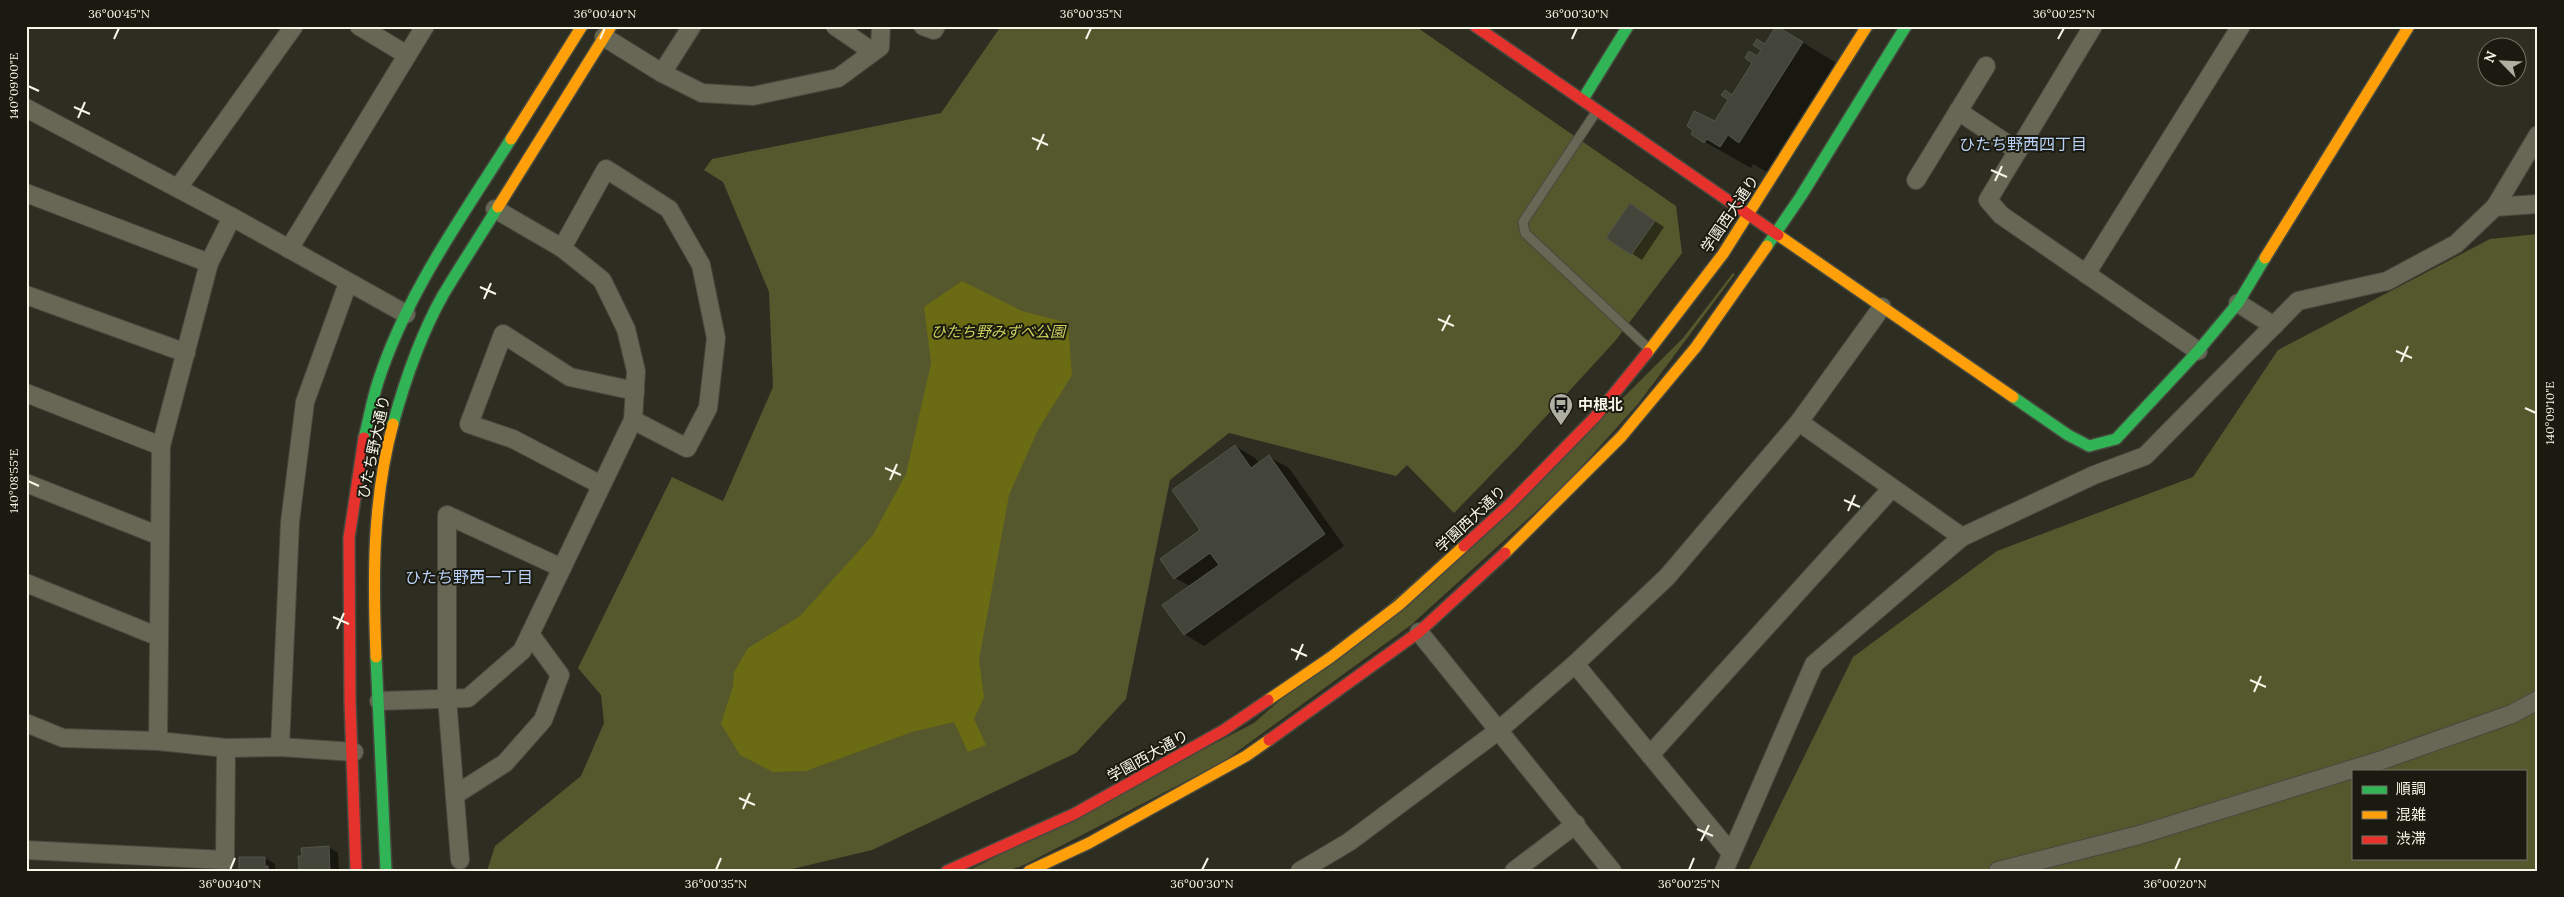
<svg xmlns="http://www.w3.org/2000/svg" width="2564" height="897" font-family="Lora,'Noto Sans JP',serif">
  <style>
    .green { fill: #55572d; fill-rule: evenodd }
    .water { fill: #6a6b13 }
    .shadow { fill: #0007 }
    .building { fill: #44453a; stroke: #54554a }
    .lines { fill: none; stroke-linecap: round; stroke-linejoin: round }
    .lane-casing { stroke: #48493e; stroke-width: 11 }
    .street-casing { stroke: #48493e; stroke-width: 20 }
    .fast-casing { stroke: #48493e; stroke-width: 14 }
    .slow-casing { stroke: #48493e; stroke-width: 14 }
    .jam-casing { stroke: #48493e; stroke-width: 14 }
    .lane { stroke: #666755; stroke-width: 9 }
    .street { stroke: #666755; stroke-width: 18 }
    .fast { stroke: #30b455; stroke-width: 11 }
    .slow { stroke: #ff9f0a; stroke-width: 11 }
    .jam { stroke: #e5322d; stroke-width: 11 }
    .ticks { fill: none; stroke: #f5f6e7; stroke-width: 2 }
    .labels { text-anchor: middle; stroke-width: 4; stroke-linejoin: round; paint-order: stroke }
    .street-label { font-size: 15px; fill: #f5f6e7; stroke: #1a1a10 }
    .park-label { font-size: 15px; font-style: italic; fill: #ced25c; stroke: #1a1a10 }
    .poi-label { font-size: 15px; font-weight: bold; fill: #f5f6e7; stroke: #1a1a10; text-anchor: start }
    .neighbourhood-label { font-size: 16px; fill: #b9d1f7; stroke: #1a1a10 }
    .neatline { fill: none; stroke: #f5f6e7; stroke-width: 2 }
    .ticks-label { font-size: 12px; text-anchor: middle; fill: #f5f6e7 }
  </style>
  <rect width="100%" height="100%" fill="#2d2e21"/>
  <!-- green -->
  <g class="green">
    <polygon points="1001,26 1415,26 1676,206 1682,253 1616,340 1517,448 1454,513 1407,465 1396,476 1229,433 1170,480 1126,699 1076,753 872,850 784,871 487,871 495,846 581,776 604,723 601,695 578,668 672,477 723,501 773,387 769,292 723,182 704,170 712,159 941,113"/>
    <path d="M2538 234V871H1748L1853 657 1997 551 2193 477 2278 350 2490 239ZM2353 771H2525V858H2353Z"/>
    <polygon points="1733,273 1735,274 1638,404 1566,484 1411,625 1223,762 1026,864 1008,871 968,871 1254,723 1627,394 1683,338"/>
  </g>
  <!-- water -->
  <polygon class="water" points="962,281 1022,311 1068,323 1072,375 1038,430 1009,495 979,660 984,697 974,719 986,745 968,752 954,722 912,732 806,771 773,772 740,755 721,724 733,686 734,672 748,648 800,616 873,535 906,474 931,363 924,307"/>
  <!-- shadow -->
  <g class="shadow">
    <polygon points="1777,27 1848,70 1767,172 1753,164 1751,168 1705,142"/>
    <polygon points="1640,211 1664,227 1642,260 1608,238"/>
    <polygon points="1235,446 1255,458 1259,464 1269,457 1289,468 1344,546 1204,646 1184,634 1190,586 1175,578 1202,530"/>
    <polygon points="329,847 338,853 339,871 300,871"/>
    <polygon points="240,858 265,858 275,864 275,871 240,871"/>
  </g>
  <!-- building -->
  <g class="building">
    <polygon points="1776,26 1803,42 1739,143 1728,135 1720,147 1707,139 1704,143 1691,134 1693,131 1687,126 1694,111 1715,121 1728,100 1721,95 1725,90 1732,95 1752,63 1745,58 1749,51 1757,56 1761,50 1753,45 1757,39 1765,44"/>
    <polygon points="1630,203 1655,221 1631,255 1606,238"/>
    <polygon points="1235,445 1251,468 1269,455 1325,534 1184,635 1162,605 1219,565 1210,553 1174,579 1160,559 1200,530 1172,490"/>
    <polygon points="329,846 330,871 299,871 298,856 302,856 301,848"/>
    <polygon points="239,857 265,857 265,866 268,866 268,871 239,871"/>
  </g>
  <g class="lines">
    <!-- lane casing -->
    <g class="lane-casing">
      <polyline id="lane" points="1596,112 1523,222 1525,233 1648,348"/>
    </g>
    <!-- street casing -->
    <g class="street-casing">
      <g id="street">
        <polyline points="359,26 407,55"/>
        <polyline points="835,26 873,52"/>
        <polyline points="923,26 934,30 936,26"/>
        <polyline points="2093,26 1988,200 2001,215 2198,351"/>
        <polyline points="604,37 662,73 702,93 753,96 838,78 880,47 881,26"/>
        <polyline points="662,73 692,26"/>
        <polyline points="26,108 232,217 406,314"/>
        <polyline points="1958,111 2018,151"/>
        <polyline points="1916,180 1986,66"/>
        <polyline points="178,188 294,26"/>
        <polyline points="26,193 209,263"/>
        <polyline points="2495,207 2538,135"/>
        <polyline points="562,248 606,169 669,209 701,265 716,338 708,408 687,448 633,420"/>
        <polyline points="289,249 425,26"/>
        <polyline points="2086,274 2241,26"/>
        <polyline points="26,295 186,353"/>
        <polyline points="2238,303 2274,326"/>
        <polyline points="26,393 161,446"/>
        <polyline points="1799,422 1962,537"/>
        <polyline points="26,483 160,536"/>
        <polyline points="601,485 513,439 469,424 503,334 570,377 635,391"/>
        <polyline points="26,583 159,637"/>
        <polyline points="1419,632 1612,871"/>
        <polyline points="1575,664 1731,853"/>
        <polyline points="379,701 468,698 522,651 633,420 636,371 626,329 602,280 562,248 495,209"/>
        <polyline points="26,723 63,738 158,741 226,748 280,747 354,752"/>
        <polyline points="158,741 161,446 209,263 232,217"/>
        <polyline points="280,747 290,522 305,402 348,283"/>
        <polyline points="1650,755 1892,488"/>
        <polyline points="455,795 505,763 543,720 560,675 530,634"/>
        <polyline points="26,850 225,860 226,748"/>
        <polyline points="460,860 447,698 447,515 562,568"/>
        <polyline points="1300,871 1349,842 1499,730 1575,664 1667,577 1799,422 1882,307"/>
        <polyline points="1514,871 1576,824"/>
        <polyline points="1724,871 1814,664 1962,537 2094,475 2145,456 2298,301 2387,281 2456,244 2495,207 2538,204"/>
        <polyline points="1998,871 2139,835 2382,760 2512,714 2538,700"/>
      </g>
    </g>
    <!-- fast casing -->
    <g class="fast-casing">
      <g id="fast">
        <polyline points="1583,99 1628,26"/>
        <polyline points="1767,246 1801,196 1906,26"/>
        <polyline points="2013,397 2068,435 2089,446 2116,439 2198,351 2238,303 2265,258"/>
        <path d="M393 424C405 380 420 336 443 295 461 265 480 236 498 207"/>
        <path d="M364 438C369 419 372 400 378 382 406 294 462 217 511 139"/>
        <polyline points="376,657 386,871"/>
      </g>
    </g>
    <!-- slow casing -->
    <g class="slow-casing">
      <g id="slow">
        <polyline points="511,139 582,26"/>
        <polyline points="498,207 611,26"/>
        <polyline points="1778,235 2013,397"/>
        <polyline points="2265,258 2409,26"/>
        <polyline points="1647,353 1723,254 1867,26"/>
        <polyline points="1505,553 1621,437 1696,347 1767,246"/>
        <path d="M376 657C373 579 372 501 393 424"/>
        <polyline points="1268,700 1331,657 1399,605 1464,546"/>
        <polyline points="1029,871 1089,843 1246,756 1269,740"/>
      </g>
    </g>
    <!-- jam casing -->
    <g class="jam-casing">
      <g id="jam">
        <polyline points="1475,26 1778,235"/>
        <polyline points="1464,546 1509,505 1595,417 1647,353"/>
        <polyline points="1269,740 1419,632 1505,553"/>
        <polyline points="356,871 350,701 349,538 364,438"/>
        <polyline points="947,871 1074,814 1224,730 1268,700"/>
      </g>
    </g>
    <!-- lane -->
    <use href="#lane" class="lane"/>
    <!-- street -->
    <use href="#street" class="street"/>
    <!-- fast -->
    <use href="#fast" class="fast"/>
    <!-- slow -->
    <use href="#slow" class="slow"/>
    <!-- jam -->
    <use href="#jam" class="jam"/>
  </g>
  <!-- ticks -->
  <path class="ticks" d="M114 39 119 28M600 39 605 28M1086 39 1091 28M1572 39 1577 28M2058 39 2064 28M28 86 39 91M74 107 90 114M78 118 85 102M1032 138 1048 145M1037 150 1044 134M1991 170 2007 177M1995 181 2002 166M480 287 496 294M484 299 491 283M1438 319 1454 326M1442 331 1450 315M2396 351 2412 358M2401 362 2408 346M2525 408 2536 413M885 468 901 475M890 480 897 464M28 481 39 486M1844 500 1860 507M1848 511 1855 495M333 617 349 624M337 629 344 613M1291 649 1307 656M1296 660 1303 644M2250 680 2266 687M2254 692 2261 676M739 798 755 805M743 809 750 793M1697 829 1713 836M1701 841 1709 825M230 870 235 858M716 870 721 858M1202 870 1208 858M1689 870 1694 858M2175 870 2180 858"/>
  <!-- icons -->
  <defs>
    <g id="bus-pin" transform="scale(1.25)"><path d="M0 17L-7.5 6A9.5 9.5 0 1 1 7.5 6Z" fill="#afb0a2" stroke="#1a1a10"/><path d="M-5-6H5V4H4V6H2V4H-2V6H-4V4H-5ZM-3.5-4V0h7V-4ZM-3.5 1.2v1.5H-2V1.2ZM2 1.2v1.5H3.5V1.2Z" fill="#111"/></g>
  </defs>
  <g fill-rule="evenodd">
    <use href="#bus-pin" x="1561" y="405"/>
  </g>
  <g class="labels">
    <!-- street labels -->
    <g class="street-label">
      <text transform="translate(1730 214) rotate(-56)" y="5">学園西大通り</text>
      <text transform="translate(374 447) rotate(-78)" y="5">ひたち野大通り</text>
      <text transform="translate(1471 519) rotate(-43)" y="5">学園西大通り</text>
      <text transform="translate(1148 756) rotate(-29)" y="5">学園西大通り</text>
    </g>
    <!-- park labels -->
    <g class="park-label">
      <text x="998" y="337">ひたち野みずべ公園</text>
    </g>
    <!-- poi labels -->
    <g class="poi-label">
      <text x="1578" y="410">中根北</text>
    </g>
    <!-- neighbourhood labels -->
    <g class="neighbourhood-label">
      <text x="2023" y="150">ひたち野西四丁目</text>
      <text x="469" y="583">ひたち野西一丁目</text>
    </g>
  </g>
  <!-- border -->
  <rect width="2564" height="897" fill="none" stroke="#1a1a10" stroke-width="55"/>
  <!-- legend -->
  <rect x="2352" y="770" width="175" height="90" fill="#1a1a10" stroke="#727266"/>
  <rect x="2362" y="786" width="25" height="8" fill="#30b455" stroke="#727266"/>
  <text x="2396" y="794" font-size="15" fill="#f5f6e7">順調</text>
  <rect x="2362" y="811" width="25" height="8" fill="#ff9f0a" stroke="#727266"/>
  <text x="2396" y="820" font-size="15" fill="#f5f6e7">混雑</text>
  <rect x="2362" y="836" width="25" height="8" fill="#e5322d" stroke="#727266"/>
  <text x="2396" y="844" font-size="15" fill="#f5f6e7">渋滞</text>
  <!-- north arrow -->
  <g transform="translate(2502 62) rotate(294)"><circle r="24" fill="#1a1a10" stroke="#727266"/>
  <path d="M0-4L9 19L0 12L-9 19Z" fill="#afb0a2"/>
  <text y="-8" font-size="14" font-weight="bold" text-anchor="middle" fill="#f5f6e7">N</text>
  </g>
  <rect x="28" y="28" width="2508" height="842" class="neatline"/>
  <g class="ticks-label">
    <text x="119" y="18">36°00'45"N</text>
    <text x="605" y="18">36°00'40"N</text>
    <text x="1091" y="18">36°00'35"N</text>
    <text x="1577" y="18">36°00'30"N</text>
    <text x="2064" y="18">36°00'25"N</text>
    <text transform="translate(14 86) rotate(-90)" y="4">140°09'00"E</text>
    <text transform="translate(2550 413) rotate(-90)" y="4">140°09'10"E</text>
    <text transform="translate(14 481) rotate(-90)" y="4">140°08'55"E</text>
    <text x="230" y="888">36°00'40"N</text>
    <text x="716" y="888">36°00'35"N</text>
    <text x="1202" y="888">36°00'30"N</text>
    <text x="1689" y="888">36°00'25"N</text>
    <text x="2175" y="888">36°00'20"N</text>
  </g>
</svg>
